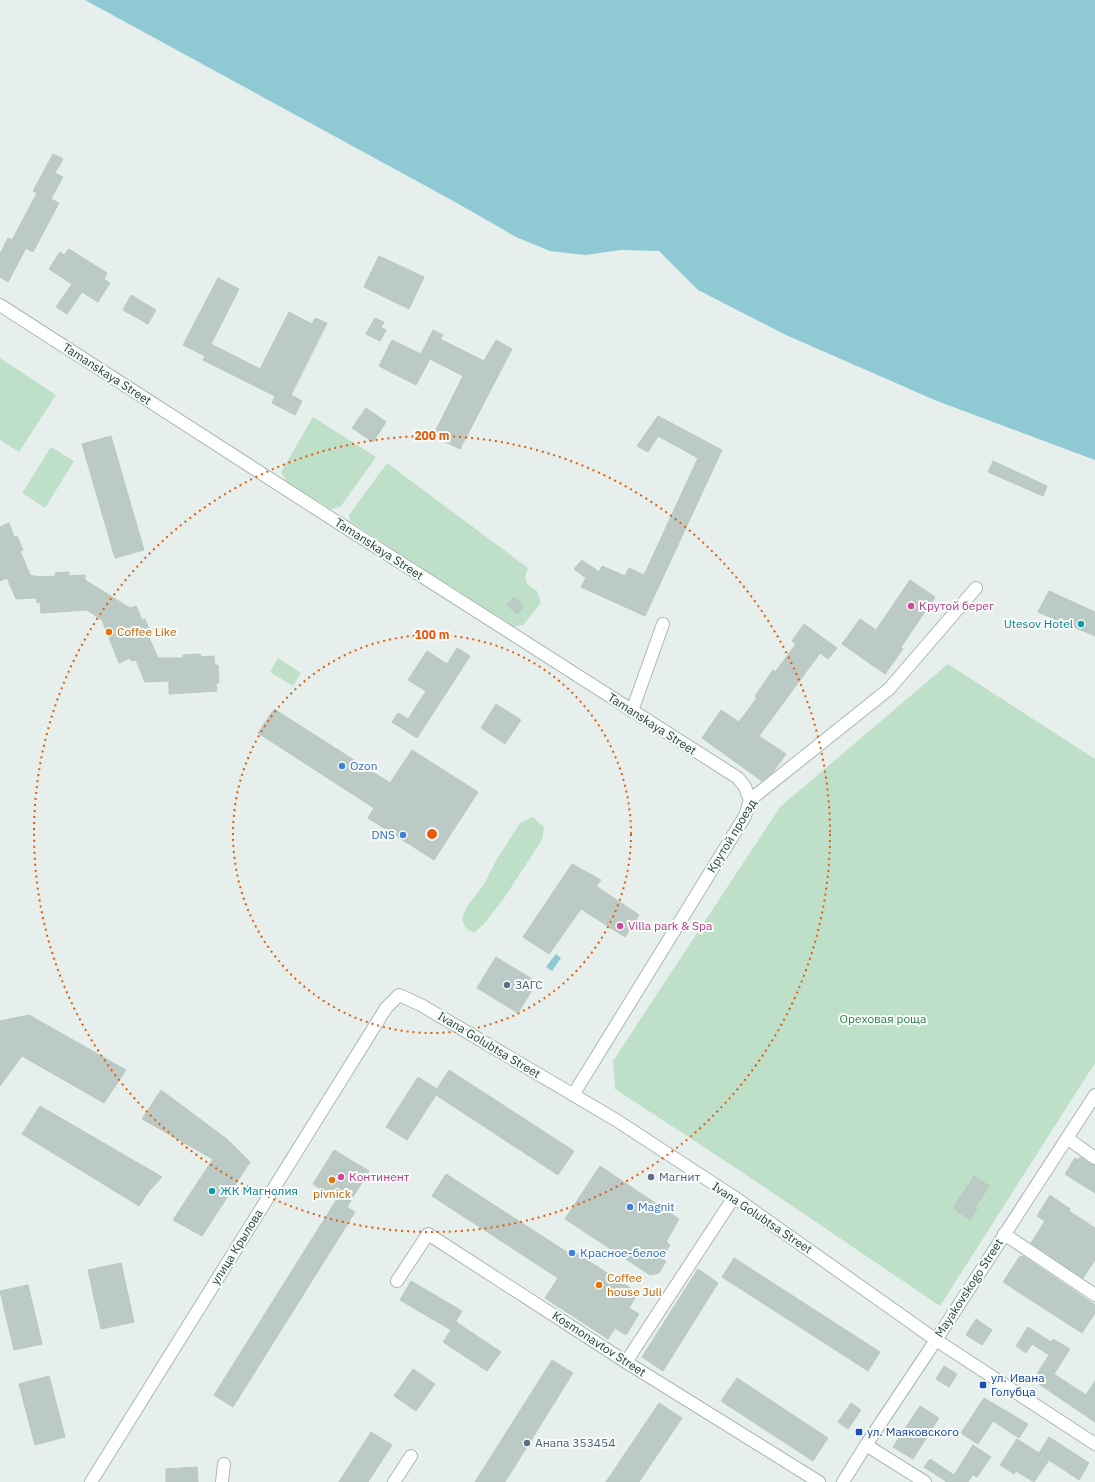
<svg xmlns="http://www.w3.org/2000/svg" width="1095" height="1482" font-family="'IBM Plex Sans',sans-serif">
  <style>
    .green { fill: #bfe0c8 }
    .water { fill: #8ec9d4 }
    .building { fill: #bbcac4; stroke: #b8c9c2 }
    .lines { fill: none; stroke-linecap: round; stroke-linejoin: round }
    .minor-casing { stroke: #a8b8b2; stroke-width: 14 }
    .tertiary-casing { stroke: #a8b8b2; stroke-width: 14 }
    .minor { stroke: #fff; stroke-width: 12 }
    .tertiary { stroke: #fff; stroke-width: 12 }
    .ring { fill: none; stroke: #e8590c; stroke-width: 2; stroke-dasharray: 2 4 }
    .hotel-dot { fill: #d1479c; stroke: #f7fbf9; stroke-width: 1.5 }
    .culture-dot { fill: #0f9aa8; stroke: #f7fbf9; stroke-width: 1.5 }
    .food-dot { fill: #e8710a; stroke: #f7fbf9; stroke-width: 1.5 }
    .shop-dot { fill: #3f7fe0; stroke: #f7fbf9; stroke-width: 1.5 }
    .service-dot { fill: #5c6f8a; stroke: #f7fbf9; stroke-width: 1.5 }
    .transit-dot { fill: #1a4fb4; stroke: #f7fbf9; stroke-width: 1.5 }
    .labels { text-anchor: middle; stroke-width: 4; stroke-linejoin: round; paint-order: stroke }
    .street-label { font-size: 12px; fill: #24423a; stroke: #f7fbf9 }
    .hotel-label { font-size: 12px; fill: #b23c85; stroke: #f7fbf9; text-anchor: start }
    .culture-label { font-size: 12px; fill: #0d838f; stroke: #f7fbf9; text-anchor: end }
    .food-label { font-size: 12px; fill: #c56008; stroke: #f7fbf9; text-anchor: start }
    .shop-label { font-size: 12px; fill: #366cbe; stroke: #f7fbf9; text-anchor: start }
    .service-label { font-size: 12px; fill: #4e5e75; stroke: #f7fbf9; text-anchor: start }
    .park-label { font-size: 12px; fill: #2d7a4b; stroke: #f7fbf9 }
    .transit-label { font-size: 12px; fill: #164399; stroke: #f7fbf9; text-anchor: start }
    .centre { fill: #e8590c; stroke: #f7fbf9; stroke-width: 2 }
    .ring-label { font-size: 12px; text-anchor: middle; font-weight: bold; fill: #e8590c; stroke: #f7fbf9; stroke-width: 4; stroke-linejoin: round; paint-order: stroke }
  </style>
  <rect width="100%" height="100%" fill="#e6efeb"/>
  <!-- green -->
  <g class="green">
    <polygon points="0,358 56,395 19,452 0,440"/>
    <polygon points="313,417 376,457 341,506 331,509 288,483 281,472"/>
    <polygon points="51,447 74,461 45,508 22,493"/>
    <polygon points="387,463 528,568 525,576 527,584 537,591 541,603 523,625 512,627 350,521 349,515"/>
    <polygon points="278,658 301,673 293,686 270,672"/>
    <polygon points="948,664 1095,759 1095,1063 940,1306 742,1172 615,1089 613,1061 780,807"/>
    <polygon points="533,817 544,827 542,840 504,898 484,924 474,933 466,928 462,920 466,908 484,884 497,859 520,823"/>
  </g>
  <!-- water -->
  <g class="water">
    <polygon points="85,0 1095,0 1095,460 937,401 786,335 698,290 659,251 621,250 585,255 550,251 516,237 457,203"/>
    <polygon points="556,954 561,958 552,971 546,967"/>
  </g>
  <!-- building -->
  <g class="building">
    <polygon points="53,154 63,159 55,173 63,177 51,199 59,203 33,252 26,248 8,282 0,277 0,254 8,238 12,240 37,193 33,191"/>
    <polygon points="69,249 107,273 104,279 110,283 98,302 82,292 67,314 56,307 72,284 49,269 60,252 64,255"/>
    <polygon points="379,256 424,277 409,309 364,287"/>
    <polygon points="218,278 239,289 211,344 260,369 289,312 312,324 315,318 327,323 291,395 302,401 295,415 272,403 275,396 203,360 205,356 183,345"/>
    <polygon points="131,295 156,310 148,324 123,310"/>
    <polygon points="375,318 384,322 381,328 386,330 380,341 366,334"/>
    <polygon points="433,330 443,335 440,339 484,361 496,340 512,349 460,449 433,436 463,376 430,359 416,385 379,366 392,340 421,354"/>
    <polygon points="366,408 386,422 373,442 352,428"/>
    <polygon points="658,416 722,450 645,616 581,587 586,578 574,569 582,560 599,572 602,566 625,576 629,568 644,575 698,458 658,436 648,452 637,446"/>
    <polygon points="111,436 144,550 115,558 82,444"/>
    <polygon points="993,461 1047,486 1043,496 988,472"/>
    <polygon points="9,523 14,537 17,536 23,550 20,551 30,575 39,577 56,576 55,573 69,572 69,576 85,575 85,580 130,608 136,606 142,620 145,619 150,632 147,633 158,658 183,658 183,655 200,654 201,657 214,656 215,666 218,665 219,683 216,683 217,691 169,694 169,681 145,682 136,660 131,661 130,658 119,663 102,620 87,610 41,613 40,602 37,603 36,598 16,599 7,578 0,581 0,527"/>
    <polygon points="910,580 935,597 901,647 903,649 885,674 842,644 860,619 876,630"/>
    <polygon points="1049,591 1095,612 1095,636 1038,612"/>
    <polygon points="514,597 524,606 517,614 507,605"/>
    <polygon points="804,624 837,648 828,659 820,653 759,736 786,754 773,772 762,781 702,738 721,710 739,722 757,698 755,696 773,670 775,672 796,644 792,641"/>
    <polygon points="457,648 470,656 417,738 392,722 398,713 408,719 426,691 408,680 427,651 447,664"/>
    <polygon points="496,704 521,720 505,744 481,728"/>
    <polygon points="274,709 390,783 412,750 478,792 434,860 368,818 374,808 258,733"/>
    <polygon points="572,864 601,880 596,886 639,915 625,937 581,909 549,954 523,937"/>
    <polygon points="496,957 537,982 518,1013 477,988"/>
    <polygon points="29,1015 126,1070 104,1103 22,1056 0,1086 0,1021"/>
    <polygon points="449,1070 574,1151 558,1175 436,1095 407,1140 386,1127 418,1077 437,1089"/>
    <polygon points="161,1090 228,1140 250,1162 202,1236 173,1220 213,1159 142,1119"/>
    <polygon points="40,1106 162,1177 149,1191 139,1206 22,1134"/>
    <polygon points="334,1150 369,1171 347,1207 355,1212 233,1407 214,1395 337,1199 313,1184"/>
    <polygon points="1080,1157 1091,1164 1095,1165 1095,1193 1065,1174 1075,1158 1078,1160"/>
    <polygon points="600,1166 679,1219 666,1242 670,1245 661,1258 666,1261 659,1273 650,1275 565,1219"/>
    <polygon points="446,1174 573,1256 575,1252 638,1293 629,1308 639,1314 626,1335 615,1328 608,1339 545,1298 558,1278 432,1196"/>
    <polygon points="974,1176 989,1186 975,1208 977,1209 970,1220 953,1208"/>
    <polygon points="1050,1195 1070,1209 1069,1211 1095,1228 1095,1260 1083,1278 1031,1243 1045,1221 1037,1216"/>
    <polygon points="1020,1256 1022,1257 1023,1256 1095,1305 1095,1313 1082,1333 1003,1282"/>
    <polygon points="734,1258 880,1352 868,1371 722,1277"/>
    <polygon points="121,1263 134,1322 101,1329 88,1270"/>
    <polygon points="698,1269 718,1283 663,1371 642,1357"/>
    <polygon points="411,1281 462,1311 452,1328 456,1322 501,1352 487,1371 443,1342 451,1330 400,1300"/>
    <polygon points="28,1285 42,1344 14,1350 0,1291"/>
    <polygon points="976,1319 992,1330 982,1345 966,1335"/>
    <polygon points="1028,1327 1051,1342 1053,1339 1070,1349 1054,1374 1086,1395 1095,1381 1095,1422 1033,1380 1049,1355 1032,1344 1026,1353 1016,1346"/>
    <polygon points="552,1360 573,1373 505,1482 475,1482"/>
    <polygon points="944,1366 957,1374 949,1387 936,1379"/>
    <polygon points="413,1369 435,1384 416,1411 394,1396"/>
    <polygon points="49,1376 65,1437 35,1445 19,1384"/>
    <polygon points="737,1378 828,1438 813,1461 721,1401"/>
    <polygon points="984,1398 1028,1424 1019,1438 993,1421 978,1444 961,1433"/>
    <polygon points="659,1403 682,1418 639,1482 606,1482"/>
    <polygon points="851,1403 861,1410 848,1429 838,1422"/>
    <polygon points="920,1406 939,1418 913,1459 893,1447"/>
    <polygon points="371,1432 392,1445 368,1482 339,1482"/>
    <polygon points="1049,1437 1089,1463 1079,1480 1049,1460 1034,1482 1016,1471 1014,1474 1000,1465 1017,1439 1039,1453"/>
    <polygon points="973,1445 991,1457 977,1477 973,1475 968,1482 947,1482 924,1467 930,1459 954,1475"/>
    <polygon points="197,1467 198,1482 166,1482 166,1469"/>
  </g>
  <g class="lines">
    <!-- minor casing -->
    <g class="minor-casing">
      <g id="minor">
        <polyline points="0,305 337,522 738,778 745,787 750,800"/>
        <polyline points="632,711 663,624"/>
        <polyline points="573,1095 745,816 750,800 889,689 976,588"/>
        <polyline points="1067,1138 1095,1158"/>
        <polyline points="1004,1234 1095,1295"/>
        <polyline points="397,1281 428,1234 626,1362 819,1482"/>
        <polyline points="936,1340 1095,1095"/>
        <polyline points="626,1362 734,1197"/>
        <polyline points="866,1445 925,1482"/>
        <polyline points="222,1482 224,1464"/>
        <polyline points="394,1482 411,1456"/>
      </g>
    </g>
    <!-- tertiary casing -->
    <g class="tertiary-casing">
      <g id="tertiary">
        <polyline points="91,1482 386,1008 399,995 421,1005 616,1120 734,1197 936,1340 1095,1444"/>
        <polyline points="843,1482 866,1445 936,1340"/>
      </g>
    </g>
    <!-- minor -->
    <use href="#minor" class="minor"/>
    <!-- tertiary -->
    <use href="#tertiary" class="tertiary"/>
  </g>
  <!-- distance rings -->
  <g class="ring">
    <circle cx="432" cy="834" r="199"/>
    <circle cx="432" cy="834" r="398"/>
  </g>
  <!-- markers -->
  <g class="hotel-dot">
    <circle cx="911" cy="606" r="4"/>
    <circle cx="620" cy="926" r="4"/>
    <circle cx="341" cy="1177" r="4"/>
  </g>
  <g class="culture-dot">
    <circle cx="1081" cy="624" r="4"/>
    <circle cx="212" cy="1191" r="4"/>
  </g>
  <g class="food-dot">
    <circle cx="109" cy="632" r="4"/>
    <circle cx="332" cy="1180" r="4"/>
    <circle cx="599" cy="1285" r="4"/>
  </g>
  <g class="shop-dot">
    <circle cx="342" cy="766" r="4"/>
    <circle cx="403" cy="835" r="4"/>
    <circle cx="630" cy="1207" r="4"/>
    <circle cx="572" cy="1253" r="4"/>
  </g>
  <g class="service-dot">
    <circle cx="507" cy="985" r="4"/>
    <circle cx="651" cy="1177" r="4"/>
    <circle cx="527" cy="1443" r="4"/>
  </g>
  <g class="transit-dot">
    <rect x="979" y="1381" width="8" height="8" rx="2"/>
    <rect x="855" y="1428" width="8" height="8" rx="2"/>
  </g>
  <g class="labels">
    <!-- street labels -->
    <g class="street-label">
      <text transform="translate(107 374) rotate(33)" y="4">Tamanskaya Street</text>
      <text transform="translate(379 549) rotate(33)" y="4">Tamanskaya Street</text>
      <text transform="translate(652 724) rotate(33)" y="4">Tamanskaya Street</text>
      <text transform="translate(732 836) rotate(-59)" y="4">Крутой проезд</text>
      <text transform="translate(489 1045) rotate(31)" y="4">Ivana Golubtsa Street</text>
      <text transform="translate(762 1218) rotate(34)" y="4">Ivana Golubtsa Street</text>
      <text transform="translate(237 1247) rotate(-58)" y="4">улица Крылова</text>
      <text transform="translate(969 1288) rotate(-57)" y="4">Mayakovskogo Street</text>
      <text transform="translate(599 1344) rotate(33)" y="4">Kosmonavtov Street</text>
    </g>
    <!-- hotel labels -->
    <g class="hotel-label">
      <text x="919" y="610">Крутой берег</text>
      <text x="628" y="930">Villa park &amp; Spa</text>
      <text x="349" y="1181">Континент</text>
    </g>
    <!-- culture labels -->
    <g class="culture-label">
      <text x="1073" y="628">Utesov Hotel</text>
      <text x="220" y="1195" text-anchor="start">ЖК Магнолия</text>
    </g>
    <!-- food labels -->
    <g class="food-label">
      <text x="117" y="636">Coffee Like</text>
      <text x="332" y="1198" text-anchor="middle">pivnick</text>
      <text x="607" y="1282">Coffee<tspan x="607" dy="14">house Juli</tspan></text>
    </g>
    <!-- shop labels -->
    <g class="shop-label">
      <text x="350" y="770">Ozon</text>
      <text x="395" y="839" text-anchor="end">DNS</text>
      <text x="638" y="1211">Magnit</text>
      <text x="580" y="1257">Красное-белое</text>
    </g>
    <!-- service labels -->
    <g class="service-label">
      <text x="515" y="989">ЗАГС</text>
      <text x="659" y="1181">Магнит</text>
      <text x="535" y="1447">Анапа 353454</text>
    </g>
    <!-- park labels -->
    <g class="park-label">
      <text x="883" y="1023">Ореховая роща</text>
    </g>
    <!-- transit labels -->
    <g class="transit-label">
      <text x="991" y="1382">ул. Ивана<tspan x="991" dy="14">Голубца</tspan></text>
      <text x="867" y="1436">ул. Маяковского</text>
    </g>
  </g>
  <circle cx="432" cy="834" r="6" class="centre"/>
  <g class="ring-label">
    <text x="432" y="440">200 m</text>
    <text x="432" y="639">100 m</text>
  </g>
</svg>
